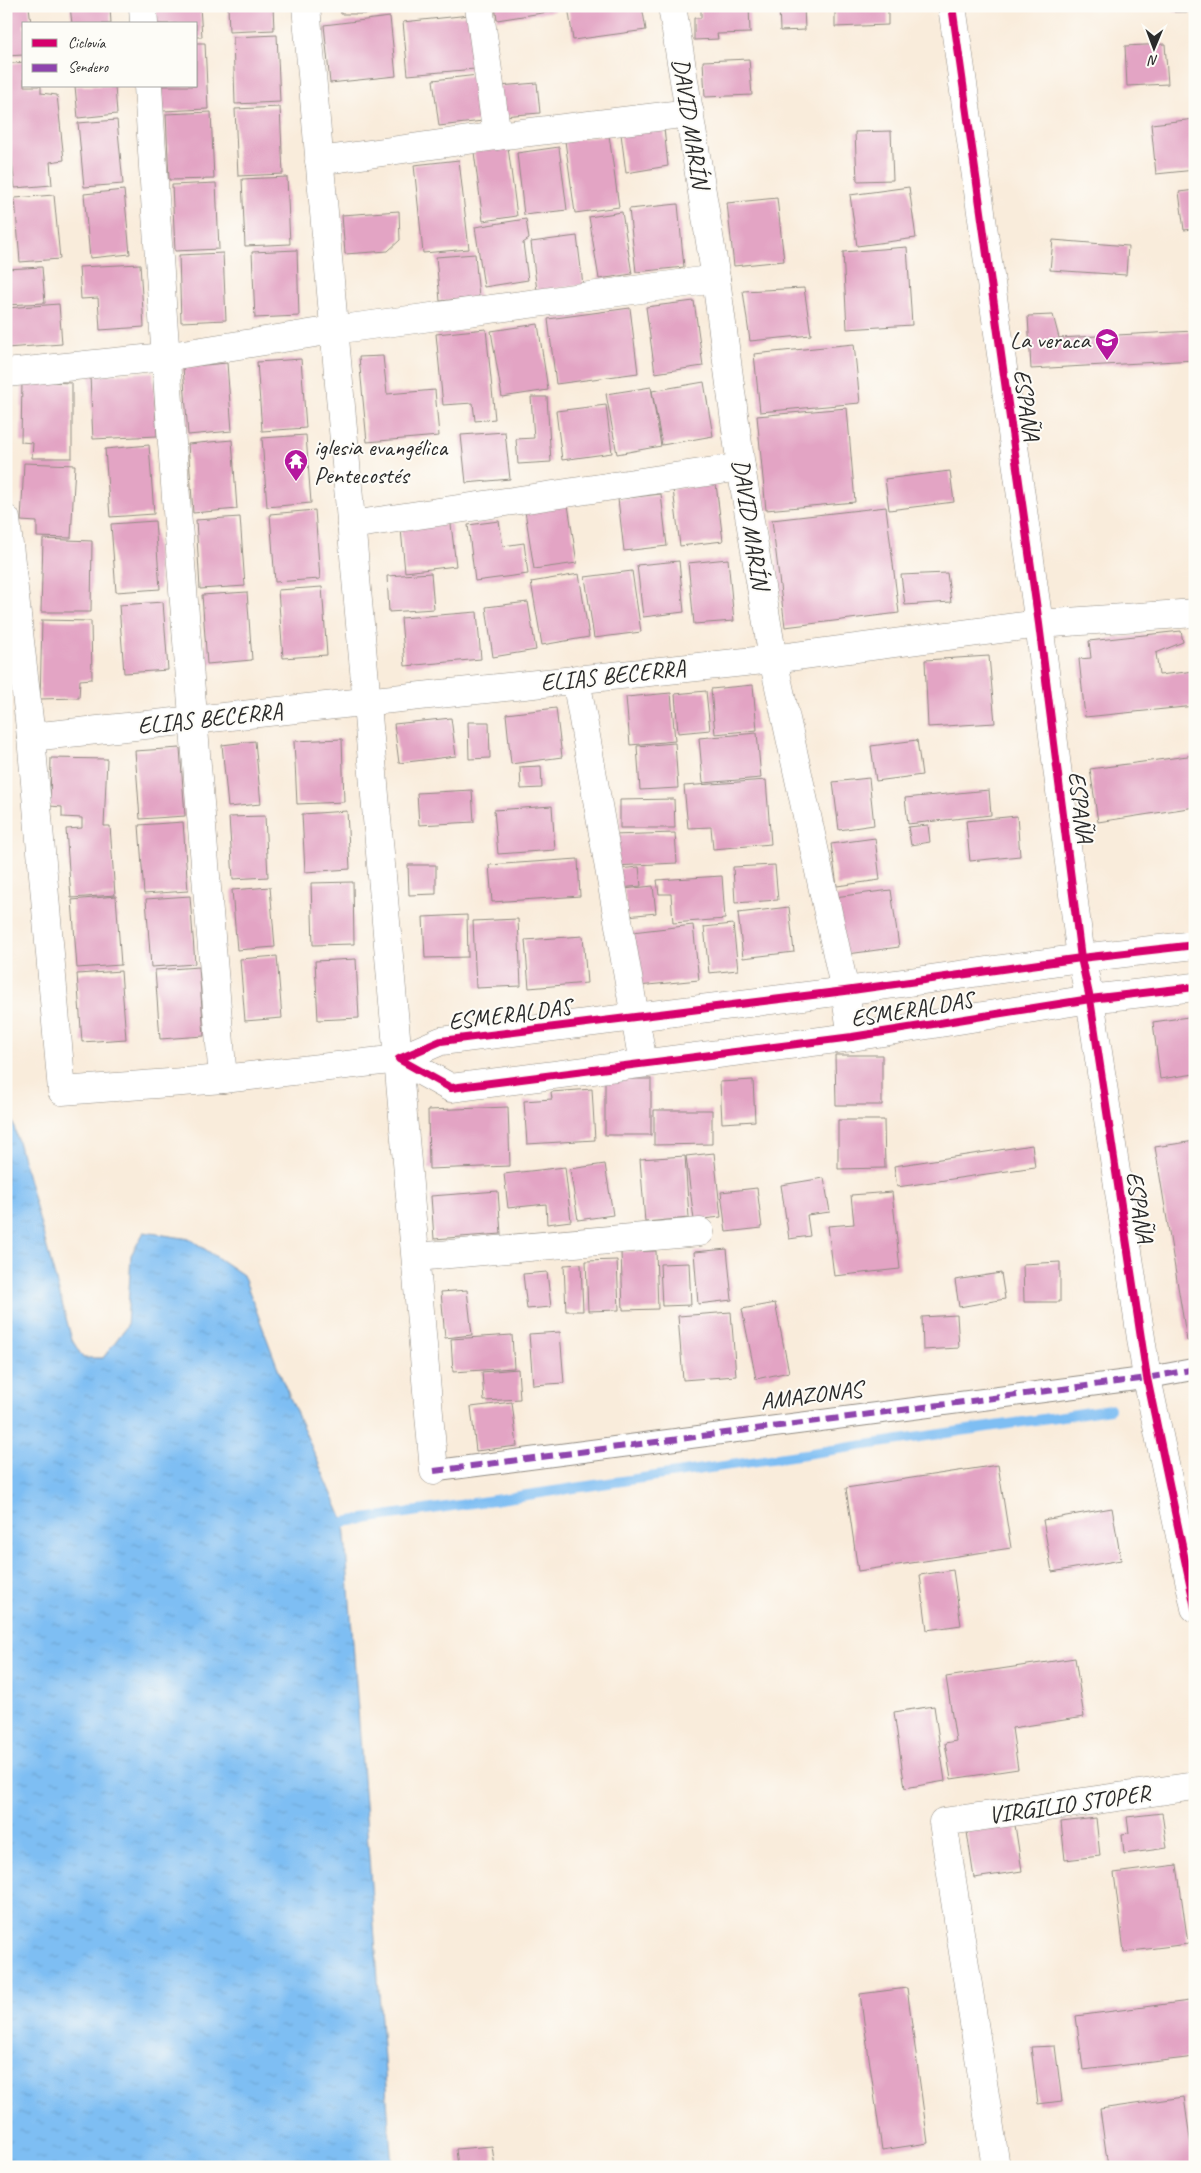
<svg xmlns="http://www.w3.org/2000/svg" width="1201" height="2173" font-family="Caveat,sans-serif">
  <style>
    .water { fill: url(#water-ripples); stroke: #54748f }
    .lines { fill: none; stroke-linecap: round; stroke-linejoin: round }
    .stream { stroke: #7ebef3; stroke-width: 10 }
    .building { fill: #e3a4c4 }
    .pedestrian-casing { stroke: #928c83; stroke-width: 23 }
    .minor-casing { stroke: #928c83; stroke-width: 29 }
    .pedestrian { stroke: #fff; stroke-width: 21 }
    .minor { stroke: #fff; stroke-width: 28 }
    .quiet { stroke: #8e44ad; stroke-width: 6; stroke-dasharray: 12 6; stroke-linecap: butt }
    .cycleway-casing { stroke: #fdfcf7; stroke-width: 11 }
    .cycleway { stroke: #d6006c; stroke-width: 8 }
    .labels { text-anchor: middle; stroke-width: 4; stroke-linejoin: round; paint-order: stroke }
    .street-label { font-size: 24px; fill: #2b2b2b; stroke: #fdfcf7 }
    .poi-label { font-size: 24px; fill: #2b2b2b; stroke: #fdfcf7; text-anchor: end }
  </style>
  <defs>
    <pattern id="water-ripples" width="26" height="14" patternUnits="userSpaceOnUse" patternTransform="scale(1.25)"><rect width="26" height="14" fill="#7ebef3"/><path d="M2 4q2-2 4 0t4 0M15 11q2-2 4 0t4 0" fill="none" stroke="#6da3d0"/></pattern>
  </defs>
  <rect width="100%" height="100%" fill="#fdfcf7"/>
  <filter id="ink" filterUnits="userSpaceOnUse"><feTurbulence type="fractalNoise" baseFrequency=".02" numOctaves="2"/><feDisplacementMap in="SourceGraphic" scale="10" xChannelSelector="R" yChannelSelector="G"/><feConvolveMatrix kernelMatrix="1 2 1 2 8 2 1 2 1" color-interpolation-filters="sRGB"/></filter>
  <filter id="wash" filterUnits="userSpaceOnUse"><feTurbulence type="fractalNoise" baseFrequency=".0096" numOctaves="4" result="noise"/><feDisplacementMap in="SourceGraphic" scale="20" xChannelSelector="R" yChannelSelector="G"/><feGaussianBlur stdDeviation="1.12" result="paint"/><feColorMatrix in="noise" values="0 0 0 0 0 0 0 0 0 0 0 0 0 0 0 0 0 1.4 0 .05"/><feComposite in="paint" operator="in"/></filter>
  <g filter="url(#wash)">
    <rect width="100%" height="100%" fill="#f9ecdb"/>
    <!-- water -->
    <polygon class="water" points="6,1097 72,1340 83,1358 103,1358 127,1326 131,1255 144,1232 190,1239 243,1275 282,1379 344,1522 392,2167 6,2167"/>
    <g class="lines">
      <!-- stream -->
      <polyline class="stream" points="344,1522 1110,1409"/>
    </g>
    <g id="blocks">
      <!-- building -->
      <g class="building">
        <polygon points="6,6 29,6 31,24 24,24 24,55 6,56"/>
        <polygon points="70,6 110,6 111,24 72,24"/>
        <polygon points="156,6 200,6 202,37 196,37 196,24 156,24"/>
        <polygon points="228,6 273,6 274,30 229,32"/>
        <polygon points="340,6 368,6 368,14 341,14"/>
        <polygon points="495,6 554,6 555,11 497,20"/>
        <polygon points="568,6 642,6 646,30 573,40"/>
        <polygon points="701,6 749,6 750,33 717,34 718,39 694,40 694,18 701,18"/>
        <polygon points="779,6 804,6 805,30 780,31"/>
        <polygon points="835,6 888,6 888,25 835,27"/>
        <polygon points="1175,6 1195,6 1195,12 1174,12"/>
        <polygon points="470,15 475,69 408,75 403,22"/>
        <polygon points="390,17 396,76 330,83 324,25"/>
        <polygon points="277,35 280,102 235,104 233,37"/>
        <polygon points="196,43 205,43 208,109 163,111 162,86 196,86"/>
        <polygon points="1165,44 1168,84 1127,86 1125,46"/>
        <polygon points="749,59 752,95 705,97 703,61"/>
        <polygon points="24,62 24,86 41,86 41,93 57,95 64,160 50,162 52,185 15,188 9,133 6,132 6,64"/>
        <polygon points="478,75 483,121 439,126 433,80"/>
        <polygon points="537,83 540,113 502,116 499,86"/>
        <polygon points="75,86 115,86 117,114 78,118"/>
        <polygon points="280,107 283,174 238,176 235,109"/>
        <polygon points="211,112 214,179 169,180 166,114"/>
        <polygon points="1195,119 1195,170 1156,174 1151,124"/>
        <polygon points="117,120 123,184 84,187 78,123"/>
        <polygon points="664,128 668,166 626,173 621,134"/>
        <polygon points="891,131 893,180 857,181 855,132"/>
        <polygon points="609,135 619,207 575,213 565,141"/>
        <polygon points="508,147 517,216 483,221 474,152"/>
        <polygon points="559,147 567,210 524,215 517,153"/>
        <polygon points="459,160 469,249 423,253 414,165"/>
        <polygon points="287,177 290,244 245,246 242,179"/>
        <polygon points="216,183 219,249 175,251 172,185"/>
        <polygon points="909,187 916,238 857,246 850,195"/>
        <polygon points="124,190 130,254 90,258 84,194"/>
        <polygon points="1195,190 1195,229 1184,230 1179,192"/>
        <polygon points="54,195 60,259 20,262 15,198"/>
        <polygon points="777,198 784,261 734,266 727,203"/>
        <polygon points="678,204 684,267 636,272 629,209"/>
        <polygon points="399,211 400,240 388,251 345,254 342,215"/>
        <polygon points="622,212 632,274 599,279 589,217"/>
        <polygon points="526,219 529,239 523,243 528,280 484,287 475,227"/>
        <polygon points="577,236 583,285 537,291 531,242"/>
        <polygon points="1053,240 1128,246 1126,275 1050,270"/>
        <polygon points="907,247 912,325 847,329 843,252"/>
        <polygon points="297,250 299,316 255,318 252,252"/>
        <polygon points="223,253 226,320 181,322 179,255"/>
        <polygon points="475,254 479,297 440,301 436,257"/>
        <polygon points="140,264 144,327 100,330 98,298 81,299 79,267"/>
        <polygon points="42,267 45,303 6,305 6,269"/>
        <polygon points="804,288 811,335 750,341 743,291"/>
        <polygon points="694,301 703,366 655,373 646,307"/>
        <polygon points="59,304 62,344 6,348 6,308"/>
        <polygon points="630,308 638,373 556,384 548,319"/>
        <polygon points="1053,315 1059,338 1194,331 1195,360 1031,369 1028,316"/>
        <polygon points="538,324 548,390 502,397 491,331"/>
        <polygon points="486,329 495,419 475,421 473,403 443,405 436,334"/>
        <polygon points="854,344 860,403 760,412 754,354"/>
        <polygon points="383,356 387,394 435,390 439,436 367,442 359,357"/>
        <polygon points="301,359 306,428 262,431 257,362"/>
        <polygon points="227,363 232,431 188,435 183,367"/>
        <polygon points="153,372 157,436 93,439 90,376"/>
        <polygon points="22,381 72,383 72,458 32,458 33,443 21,442"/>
        <polygon points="704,382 713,436 662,445 652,391"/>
        <polygon points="651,387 661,446 617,454 606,394"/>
        <polygon points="531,397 547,397 551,462 518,464 516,439 534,438"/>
        <polygon points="606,405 612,453 562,460 556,411"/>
        <polygon points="847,408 855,502 766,510 757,416"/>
        <polygon points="505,432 510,479 466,483 461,435"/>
        <polygon points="306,435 311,503 267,507 262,438"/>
        <polygon points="232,440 237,509 193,513 188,444"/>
        <polygon points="149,445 154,514 110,517 105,449"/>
        <polygon points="24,463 75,465 71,538 37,537 37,522 21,521"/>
        <polygon points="950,471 954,502 889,510 885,479"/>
        <polygon points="716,484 723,541 680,546 673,489"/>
        <polygon points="661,494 667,546 624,551 618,499"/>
        <polygon points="568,505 577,563 534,569 525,511"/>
        <polygon points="886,507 899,613 785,627 772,520"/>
        <polygon points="315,510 320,579 275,582 270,514"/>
        <polygon points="240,517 245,586 200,589 196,520"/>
        <polygon points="155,521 160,589 116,592 111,524"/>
        <polygon points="499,521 503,546 524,543 528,574 475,581 468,525"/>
        <polygon points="451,524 456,566 405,572 401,529"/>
        <polygon points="43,539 92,541 91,612 41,612"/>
        <polygon points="728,559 734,621 694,624 688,563"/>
        <polygon points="679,561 684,612 643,617 637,565"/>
        <polygon points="632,571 641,632 594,638 585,577"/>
        <polygon points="431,573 434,609 389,612 387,576"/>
        <polygon points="947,573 951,602 905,605 901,575"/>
        <polygon points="579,574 589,637 542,645 531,582"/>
        <polygon points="322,587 327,655 283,658 278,590"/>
        <polygon points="247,592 252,660 207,664 202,595"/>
        <polygon points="163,602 168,670 124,673 119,605"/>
        <polygon points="528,602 536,650 493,657 486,607"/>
        <polygon points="477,612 481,659 405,666 401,618"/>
        <polygon points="42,620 91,621 92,679 80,680 79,698 40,699"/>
        <polygon points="1181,631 1183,642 1156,653 1159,675 1195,671 1195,706 1085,717 1079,659 1091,658 1089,641"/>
        <polygon points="989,656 995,723 928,727 925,660"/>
        <polygon points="753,685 757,730 715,734 711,689"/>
        <polygon points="706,691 710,730 678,733 675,694"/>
        <polygon points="671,693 675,741 630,745 626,697"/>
        <polygon points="556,708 562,757 511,764 506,714"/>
        <polygon points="451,718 456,756 399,763 394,724"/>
        <polygon points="468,722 489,722 490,758 469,759"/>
        <polygon points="757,733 761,778 703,783 699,738"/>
        <polygon points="342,739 344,802 297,804 294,741"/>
        <polygon points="917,740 922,775 876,781 871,746"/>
        <polygon points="255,741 261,804 228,807 222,745"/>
        <polygon points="675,743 678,788 640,790 637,746"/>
        <polygon points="180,748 185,816 140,819 135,751"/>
        <polygon points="1195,755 1195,807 1098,822 1090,769"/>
        <polygon points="51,758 107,759 104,826 110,826 115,895 71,898 66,829 82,828 82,818 62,817 62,807 50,806"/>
        <polygon points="541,766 542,788 521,789 520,767"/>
        <polygon points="869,778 874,825 839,830 833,782"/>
        <polygon points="766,780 771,844 713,849 711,827 688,828 684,786"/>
        <polygon points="472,790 474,822 419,825 417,793"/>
        <polygon points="989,790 991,815 908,824 905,798"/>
        <polygon points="674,799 675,828 620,828 620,800"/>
        <polygon points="552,806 555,850 498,854 494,810"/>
        <polygon points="347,811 350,869 305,872 302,814"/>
        <polygon points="265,816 268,877 233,879 229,817"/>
        <polygon points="1017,816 1020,856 970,861 966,821"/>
        <polygon points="183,822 188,891 144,894 139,825"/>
        <polygon points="928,825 930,842 911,845 908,827"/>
        <polygon points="675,833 677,863 614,866 612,835"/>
        <polygon points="875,838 880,880 837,886 831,844"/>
        <polygon points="578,859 580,896 492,902 489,865"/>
        <polygon points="408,865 436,865 436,894 409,895"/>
        <polygon points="775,865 778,900 735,903 733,867"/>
        <polygon points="639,867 641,886 619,888 617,869"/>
        <polygon points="722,876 725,919 673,923 671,894 659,894 657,880"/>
        <polygon points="353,882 354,944 313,945 311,883"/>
        <polygon points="653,886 656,913 627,916 624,889"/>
        <polygon points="270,887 275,947 237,950 232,890"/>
        <polygon points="891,890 899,947 841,955 834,897"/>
        <polygon points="116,896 121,965 77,968 72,900"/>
        <polygon points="190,896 195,964 151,967 146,899"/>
        <polygon points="789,907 794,952 743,958 738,913"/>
        <polygon points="467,915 468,957 425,958 423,917"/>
        <polygon points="518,919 521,986 476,988 473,921"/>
        <polygon points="733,924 738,970 709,973 704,927"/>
        <polygon points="693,925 699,980 638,986 632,932"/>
        <polygon points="583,936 587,983 529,988 525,940"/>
        <polygon points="277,956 282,1018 245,1021 240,959"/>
        <polygon points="356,959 359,1018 318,1020 315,961"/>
        <polygon points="199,967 204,1036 160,1039 155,970"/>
        <polygon points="121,971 126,1039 82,1042 77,974"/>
        <polygon points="1195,1016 1195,1074 1160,1079 1153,1022"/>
        <polygon points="835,1055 882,1055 882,1105 836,1105"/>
        <rect x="605" y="1079" width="46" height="56"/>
        <polygon points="753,1080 755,1121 722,1123 720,1082"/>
        <polygon points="592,1089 595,1140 527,1144 524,1101 552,1099 551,1092"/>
        <polygon points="508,1107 510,1166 429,1169 428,1110"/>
        <polygon points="654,1110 712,1110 712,1144 654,1145"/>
        <polygon points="838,1120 884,1120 885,1168 838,1169"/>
        <polygon points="1195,1141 1195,1340 1187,1341 1155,1147"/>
        <polygon points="1032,1145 1035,1167 897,1187 894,1166"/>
        <polygon points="714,1153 721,1217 694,1220 686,1156"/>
        <polygon points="685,1156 689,1218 645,1222 640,1159"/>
        <polygon points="605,1164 613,1215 578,1220 570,1169"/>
        <polygon points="565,1167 571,1221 547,1224 546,1204 508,1208 504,1174"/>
        <polygon points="824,1178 830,1212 807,1215 810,1236 789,1239 781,1185"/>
        <polygon points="757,1188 762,1228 726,1232 721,1192"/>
        <polygon points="498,1191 501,1234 434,1239 431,1196"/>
        <polygon points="892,1192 900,1269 834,1276 828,1226 854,1224 851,1195"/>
        <polygon points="727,1249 732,1300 698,1304 694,1252"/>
        <polygon points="656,1251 658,1309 623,1310 621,1252"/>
        <polygon points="617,1260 619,1310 588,1311 586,1261"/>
        <polygon points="1060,1262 1060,1302 1024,1302 1023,1264"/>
        <polygon points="689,1263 691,1305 662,1306 660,1264"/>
        <polygon points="581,1264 583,1311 566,1311 564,1265"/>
        <polygon points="547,1272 551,1307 527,1309 523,1274"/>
        <polygon points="1001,1273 1005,1299 959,1307 955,1280"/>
        <polygon points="467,1290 472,1335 445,1338 441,1292"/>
        <polygon points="775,1303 789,1372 756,1379 742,1309"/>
        <polygon points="731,1312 736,1376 683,1380 678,1316"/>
        <polygon points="957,1315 959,1348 923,1350 922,1317"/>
        <polygon points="560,1332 564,1383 533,1385 529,1334"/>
        <polygon points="512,1335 514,1368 453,1372 451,1339"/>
        <polygon points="518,1369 520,1399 484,1401 482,1372"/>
        <polygon points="512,1402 517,1446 476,1451 471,1407"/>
        <polygon points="998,1465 1011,1548 858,1571 846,1488"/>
        <polygon points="1112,1508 1121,1560 1052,1572 1043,1520"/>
        <polygon points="953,1570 961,1625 927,1630 920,1575"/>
        <polygon points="1075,1658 1084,1717 1012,1728 1018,1769 951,1779 945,1743 956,1741 946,1677"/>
        <polygon points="934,1706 945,1781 905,1788 894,1712"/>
        <polygon points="1162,1813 1167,1848 1124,1854 1122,1834 1129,1833 1127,1817"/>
        <polygon points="1096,1818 1100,1856 1065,1860 1061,1822"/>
        <polygon points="1015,1825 1022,1871 974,1878 967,1832"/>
        <polygon points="1177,1865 1188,1944 1124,1952 1114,1873"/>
        <polygon points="907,1988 928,2143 882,2150 860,1994"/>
        <polygon points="1189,2001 1195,2057 1083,2070 1076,2016"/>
        <polygon points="1055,2046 1062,2101 1038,2104 1031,2047"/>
        <polygon points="1184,2097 1194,2167 1108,2167 1100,2109"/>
        <polygon points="492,2146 495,2167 458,2167 456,2149"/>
      </g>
    </g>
  </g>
  <g filter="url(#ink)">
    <use href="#blocks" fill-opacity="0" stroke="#928c83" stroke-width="1"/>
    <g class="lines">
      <!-- pedestrian casing -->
      <g class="pedestrian-casing">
        <polyline id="pedestrian" points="434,1471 1147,1378 1195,1369"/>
      </g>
      <!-- minor casing -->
      <g class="minor-casing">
        <g id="minor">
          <polyline points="143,6 144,24"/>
          <polyline points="306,6 434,1471"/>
          <polyline points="479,6 497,136"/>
          <polyline points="672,6 716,279 741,467 773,659 845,991 852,1037"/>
          <polyline points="952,6 1039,624 1081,958 1090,999 1147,1378 1195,1608"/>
          <path d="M148 86C168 418 195 748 223 1079"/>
          <polyline points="319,161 497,136 690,113"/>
          <polyline points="6,373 164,357 334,330 716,279"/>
          <polyline points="6,519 31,737 62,1091 223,1079 399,1059"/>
          <polyline points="351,525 741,467"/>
          <polyline points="576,679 643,1063"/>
          <polyline points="31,737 773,659 1039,624 1195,613"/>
          <polyline points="1195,945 1081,958 845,991 441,1041 399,1059 451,1088 852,1037 1090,999 1195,987"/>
          <polyline points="416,1257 700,1232"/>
          <polyline points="996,2167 943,1822 1195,1786"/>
        </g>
      </g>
      <!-- pedestrian -->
      <use href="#pedestrian" class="pedestrian"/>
      <!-- minor -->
      <use href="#minor" class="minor"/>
      <!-- quiet -->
      <polyline class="quiet" points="434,1471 1147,1378 1195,1369"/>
      <!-- cycleway casing -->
      <g class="cycleway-casing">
        <g id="cycleway">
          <polyline points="952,6 1039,624 1081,958 1090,999 1147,1378 1195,1608"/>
          <polyline points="1195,945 1081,958 845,991 441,1041 399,1059 451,1088 852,1037 1090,999 1195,987"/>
        </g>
      </g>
      <!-- cycleway -->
      <use href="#cycleway" class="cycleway"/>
    </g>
  </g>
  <!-- icons -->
  <defs>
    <g id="school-pin" transform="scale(1.25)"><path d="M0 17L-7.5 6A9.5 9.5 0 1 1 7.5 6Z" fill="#b5179e" stroke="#fdfcf7"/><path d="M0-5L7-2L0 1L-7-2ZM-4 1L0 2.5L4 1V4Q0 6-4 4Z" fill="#fff"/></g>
    <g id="temple-pin" transform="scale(1.25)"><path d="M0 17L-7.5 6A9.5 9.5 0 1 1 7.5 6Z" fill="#b5179e" stroke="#fdfcf7"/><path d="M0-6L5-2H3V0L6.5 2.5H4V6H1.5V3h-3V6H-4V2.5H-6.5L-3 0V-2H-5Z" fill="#fff"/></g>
  </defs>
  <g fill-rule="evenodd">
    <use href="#school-pin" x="1107" y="340"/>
    <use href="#temple-pin" x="296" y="461"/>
  </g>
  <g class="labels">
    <!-- street labels -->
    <g class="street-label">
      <text transform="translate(691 123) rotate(81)" y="8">DAVID MARÍN</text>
      <text transform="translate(1027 405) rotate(82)" y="8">ESPAÑA</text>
      <text transform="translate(751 524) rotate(81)" y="8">DAVID MARÍN</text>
      <text transform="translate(613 675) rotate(-6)" y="8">ELIAS BECERRA</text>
      <text transform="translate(210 718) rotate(-6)" y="8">ELIAS BECERRA</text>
      <text transform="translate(1081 807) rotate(83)" y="8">ESPAÑA</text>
      <text transform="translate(912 1009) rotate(-9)" y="8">ESMERALDAS</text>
      <text transform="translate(510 1014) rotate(-7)" y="8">ESMERALDAS</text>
      <text transform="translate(1140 1207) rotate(81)" y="8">ESPAÑA</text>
      <text transform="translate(811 1395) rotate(-7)" y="8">AMAZONAS</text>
      <text transform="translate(1069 1804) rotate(-8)" y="8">VIRGILIO STOPER</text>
    </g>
    <!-- poi labels -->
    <g class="poi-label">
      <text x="1090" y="348">La veraca</text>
      <text x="314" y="455" text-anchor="start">iglesia evangélica<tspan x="314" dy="28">Pentecostés</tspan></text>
    </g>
  </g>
  <!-- margin -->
  <rect width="1201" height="2173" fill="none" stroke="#fdfcf7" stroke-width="25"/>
  <!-- legend -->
  <rect x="22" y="22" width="175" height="65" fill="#fdfcf7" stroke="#a9a8a5"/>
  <rect x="32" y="39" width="25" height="8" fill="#d6006c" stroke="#a9a8a5"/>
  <text x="68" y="48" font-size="15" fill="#2b2b2b">Ciclovía</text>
  <rect x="32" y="64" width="25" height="8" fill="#8e44ad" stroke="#a9a8a5"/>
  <text x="68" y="72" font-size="15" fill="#2b2b2b">Sendero</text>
  <!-- north arrow -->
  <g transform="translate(1154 48) rotate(181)" stroke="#fdfcf7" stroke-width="4" paint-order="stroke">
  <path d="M0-4L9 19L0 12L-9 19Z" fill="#2b2b2b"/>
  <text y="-8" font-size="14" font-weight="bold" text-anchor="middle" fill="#2b2b2b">N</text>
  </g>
</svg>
